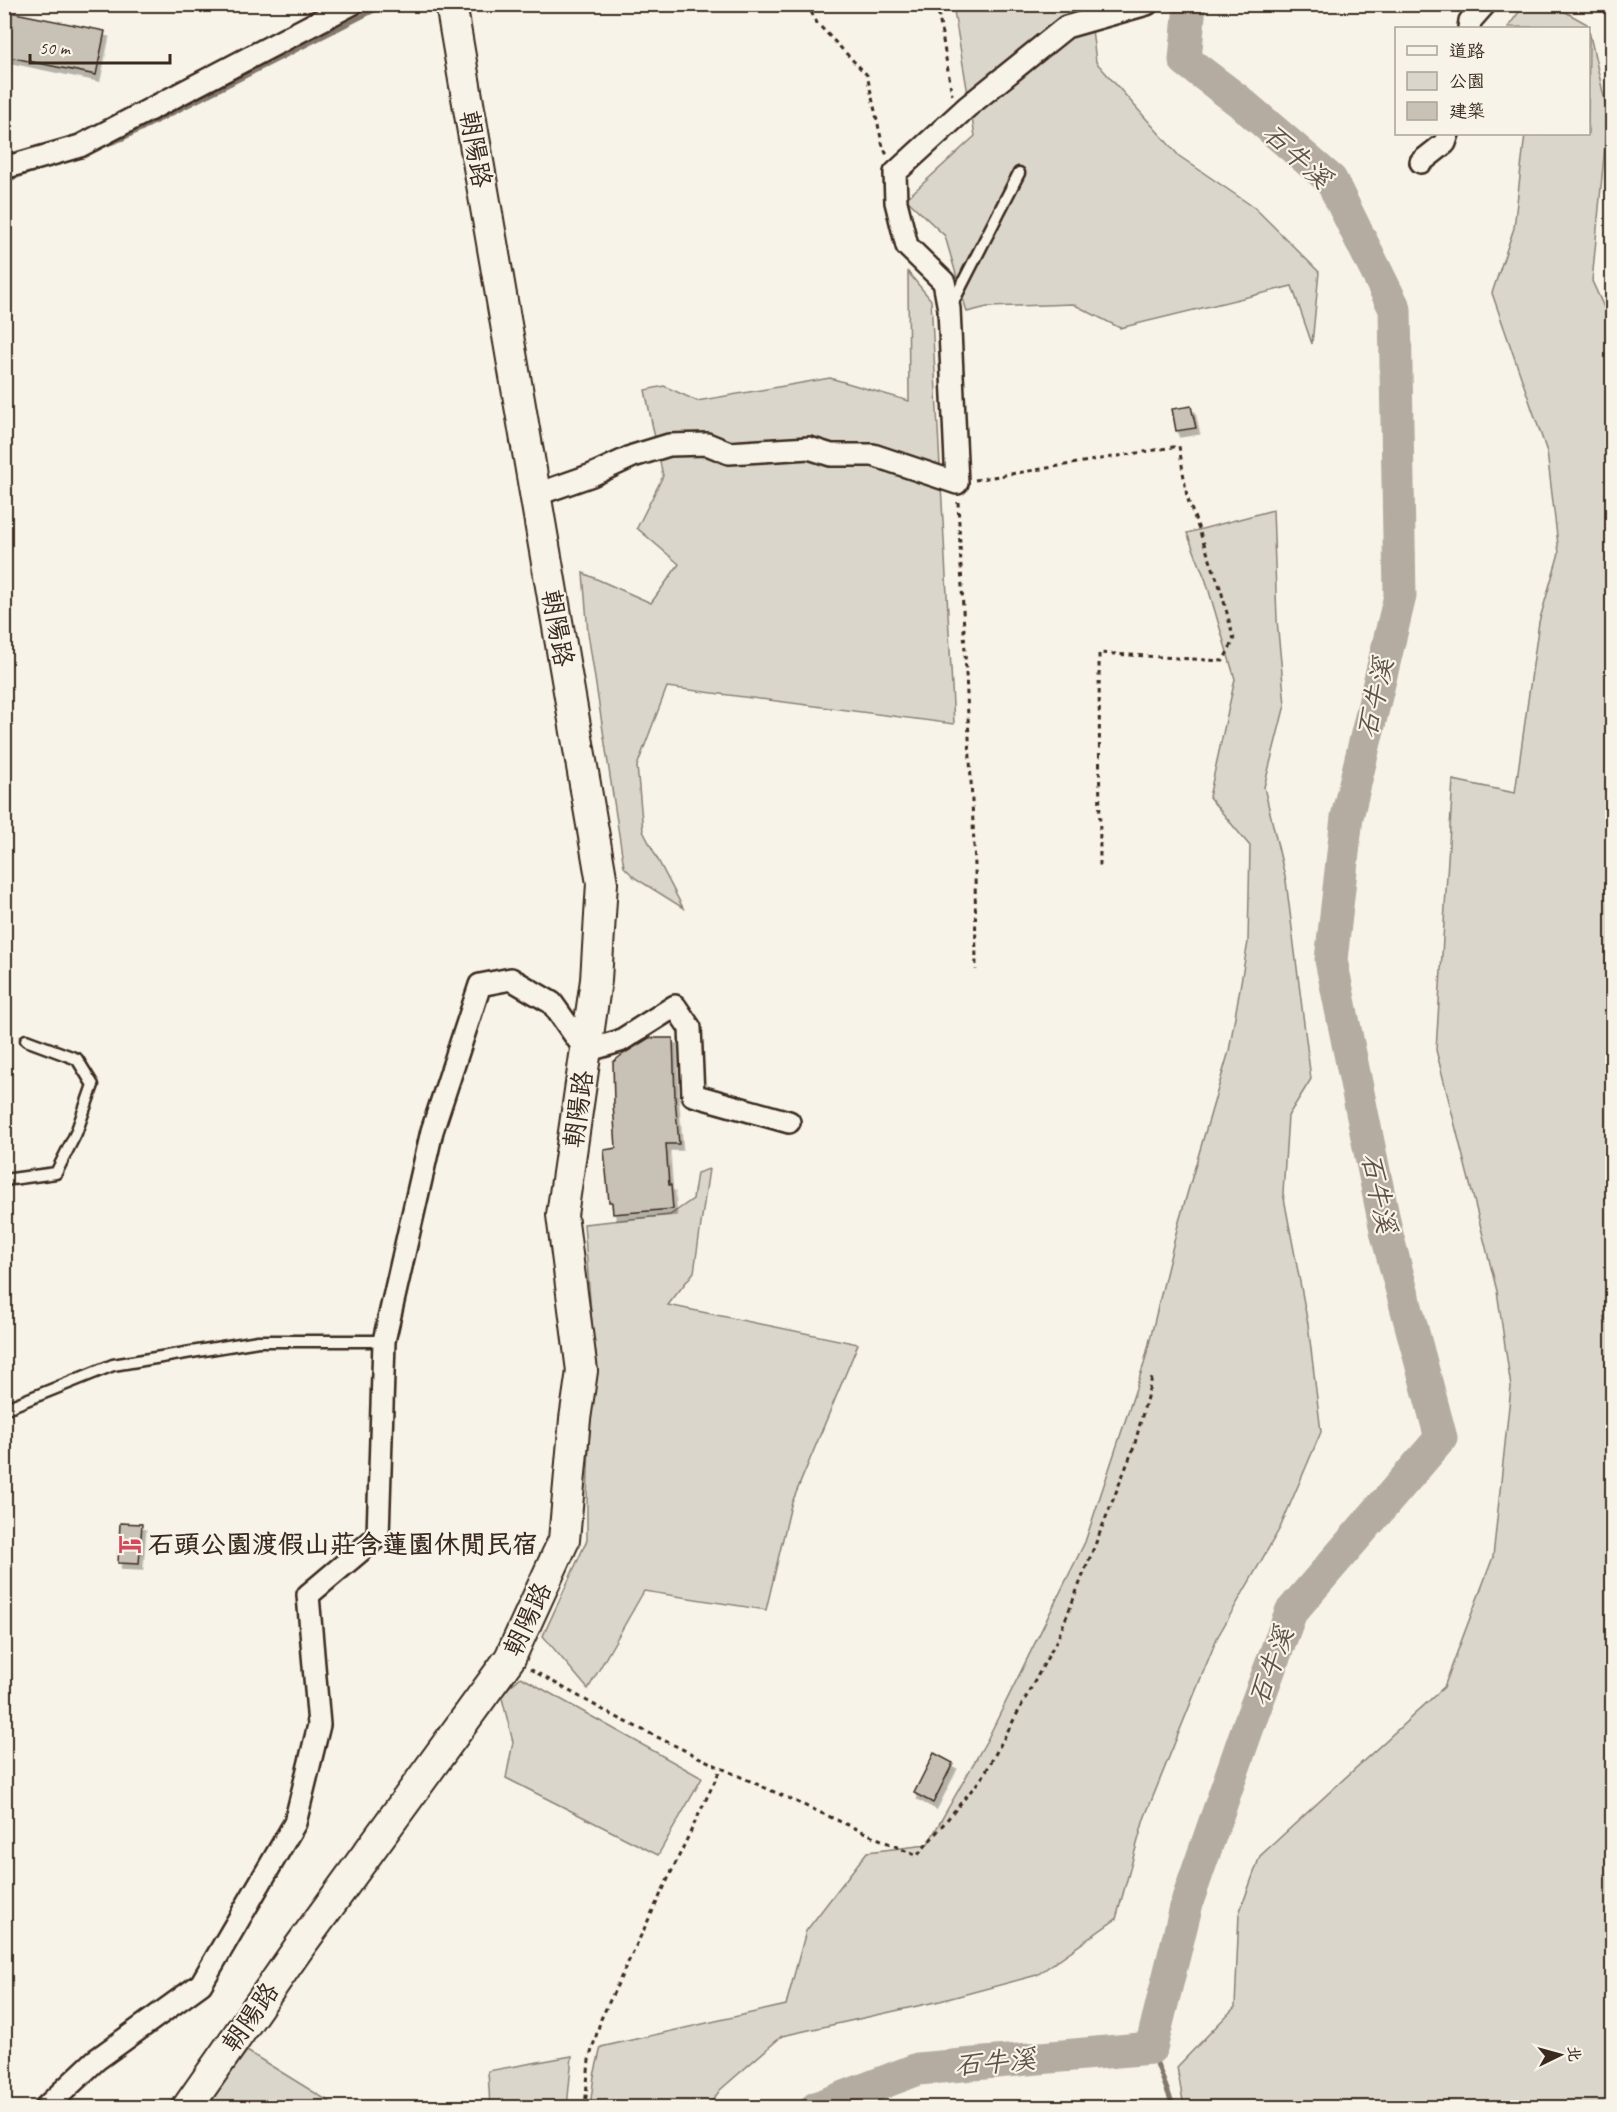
<svg xmlns="http://www.w3.org/2000/svg" width="1617" height="2112" font-family="Caveat,'LXGW WenKai TC',sans-serif">
  <style>
    .green { fill: #dbd6cb; stroke: #8b8074; stroke-width: 1.5 }
    .lines { fill: none; stroke-linecap: round; stroke-linejoin: round }
    .stream { stroke: #84786c; stroke-width: 5 }
    .river { stroke: #b4aca0; stroke-width: 33 }
    .building { fill: #c8c1b6; stroke: #3b2a1e; stroke-width: 1.5; filter: url(#shadow) }
    .lane-casing { stroke: #3b2a1e; stroke-width: 15 }
    .street-casing { stroke: #3b2a1e; stroke-width: 26 }
    .secondary-casing { stroke: #3b2a1e; stroke-width: 34 }
    .path { stroke: #3b2a1e; stroke-width: 3; stroke-dasharray: 4.5 4.5; stroke-linecap: butt }
    .lane { stroke: #f7f3e8; stroke-width: 10 }
    .street { stroke: #f7f3e8; stroke-width: 21 }
    .secondary { stroke: #f7f3e8; stroke-width: 30 }
    .labels { text-anchor: middle; stroke-width: 4.5; stroke-linejoin: round; paint-order: stroke }
    .street-label { font-size: 26px; fill: #3b2a1e; stroke: #f7f3e8 }
    .poi-label { font-size: 26px; font-weight: bold; fill: #3b2a1e; stroke: #f7f3e8; text-anchor: start }
    .water-label { font-size: 27px; font-style: italic; fill: #5f5145; stroke: #f7f3e8 }
  </style>
  <defs>
    <filter id="shadow"><feDropShadow dx="3.5" dy="6" stdDeviation="0" flood-color="#0004"/></filter>
  </defs>
  <rect width="100%" height="100%" fill="#f7f3e8"/>
  <filter id="ink" filterUnits="userSpaceOnUse"><feTurbulence type="fractalNoise" baseFrequency=".0167" numOctaves="2"/><feDisplacementMap in="SourceGraphic" scale="12" xChannelSelector="R" yChannelSelector="G"/><feConvolveMatrix kernelMatrix="1 2 1 2 8 2 1 2 1" color-interpolation-filters="sRGB"/></filter>
  <g filter="url(#ink)">
    <!-- green -->
    <g class="green">
      <polygon points="953,5 1089,5 1096,62 1179,156 1255,208 1319,272 1312,344 1292,286 1120,328 1073,304 987,307 967,312 945,236 906,199 975,136"/>
      <polygon points="1553,5 1587,24 1588,28 1508,27 1524,5"/>
      <polygon points="1589,31 1608,114 1592,281 1612,325 1612,2107 1184,2107 1177,2067 1235,2007 1239,1914 1260,1856 1444,1687 1493,1557 1511,1387 1497,1291 1436,1050 1453,780 1515,793 1539,622 1559,553 1547,452 1492,293 1514,228 1525,134 1588,134"/>
      <polygon points="908,272 931,300 954,724 667,687 637,766 643,831 683,908 635,878 624,867 588,633 583,573 651,603 679,564 637,528 663,476 645,390 664,386 697,401 830,378 909,401"/>
      <polygon points="1273,510 1277,620 1285,705 1264,787 1286,881 1311,1079 1288,1116 1283,1193 1308,1324 1321,1432 1280,1528 1217,1638 1144,1819 1116,1919 1037,1975 940,2001 782,2036 720,2090 708,2107 590,2107 594,2076 601,2047 786,2005 806,1931 867,1852 927,1845 987,1740 1085,1542 1144,1364 1178,1225 1229,1051 1248,942 1250,846 1209,797 1235,679 1206,581 1187,533"/>
      <polygon points="709,1169 694,1272 668,1305 858,1344 791,1505 766,1610 644,1591 588,1689 543,1636 587,1540 587,1499 593,1337 584,1224 670,1215 693,1199 697,1173"/>
      <polygon points="521,1677 702,1778 658,1855 506,1778 513,1742 501,1694"/>
      <polygon points="247,2051 338,2107 205,2108"/>
      <polygon points="572,2056 567,2107 490,2107 488,2071"/>
    </g>
    <g class="lines">
      <!-- stream -->
      <g class="stream">
        <polyline points="102,146 121,139 386,4"/>
        <polyline points="4,181 42,167"/>
        <polyline points="1151,2048 1174,2108"/>
      </g>
      <!-- river -->
      <polyline class="river" points="816,2108 918,2069 1151,2048 1188,1899 1249,1724 1291,1612 1441,1438 1387,1235 1331,960 1347,817 1400,596 1395,309 1331,180 1239,101 1185,60 1190,4"/>
    </g>
    <!-- building -->
    <g class="building">
      <polygon points="10,12 105,31 96,75 4,56 4,37"/>
      <polygon points="1191,406 1196,428 1176,431 1172,409"/>
      <polygon points="649,1038 673,1038 675,1098 679,1144 666,1144 669,1185 671,1185 673,1209 613,1214 612,1202 609,1202 604,1150 616,1148 613,1104 614,1103 613,1062 623,1054"/>
      <polygon points="120,1523 142,1524 139,1564 118,1563"/>
      <polygon points="934,1753 953,1763 933,1803 914,1793"/>
    </g>
    <g class="lines">
      <!-- lane casing -->
      <g class="lane-casing">
        <g id="lane">
          <polyline points="4,150 12,166"/>
          <polyline points="951,306 1019,173"/>
          <polyline points="4,1180 56,1173 76,1133 93,1085 77,1059 26,1040"/>
          <polyline points="4,1409 113,1365 258,1341 384,1341"/>
        </g>
      </g>
      <!-- street casing -->
      <g class="street-casing">
        <g id="street">
          <polyline points="1469,28 1470,21 1485,4"/>
          <polyline points="1421,162 1445,143 1448,134"/>
          <polyline points="4,168 80,146 352,4"/>
          <polyline points="535,495 592,475 633,456 669,445 707,444 729,453 809,448 831,455 873,455 957,483 949,309 944,282 907,246 896,202 895,173 967,107 1066,27 1147,4"/>
          <polyline points="45,2108 96,2060 201,1984 295,1823 319,1725 308,1595 378,1536 384,1341 432,1131 480,985 511,979 552,1003 586,1051 620,1041 675,1006 690,1028 693,1095 789,1122"/>
        </g>
      </g>
      <!-- secondary casing -->
      <g class="secondary-casing">
        <polyline id="secondary" points="187,2108 300,1946 510,1658 564,1540 575,1419 582,1371 562,1215 596,980 602,883 451,4"/>
      </g>
      <!-- path -->
      <g class="path">
        <polyline points="807,4 817,23 867,75 883,147 887,155"/>
        <polyline points="937,4 952,95"/>
        <polyline points="975,480 1179,446 1187,497 1221,590 1234,640 1223,661 1099,653 1100,867"/>
        <polyline points="958,502 975,866 976,970"/>
        <polyline points="530,1669 614,1716 721,1768 917,1856 984,1775 1058,1638 1134,1447 1153,1374"/>
        <polyline points="585,2108 589,2060 601,2019 721,1768"/>
      </g>
      <!-- lane -->
      <use href="#lane" class="lane"/>
      <!-- street -->
      <use href="#street" class="street"/>
      <!-- secondary -->
      <use href="#secondary" class="secondary"/>
    </g>
  </g>
  <!-- icons -->
  <defs>
    <g id="hotel-bare" transform="scale(1.8)"><path d="M-6-4.5h1.5V1H6V5H4.5V3h-9V5H-6ZM-4 0a1.8 1.8 0 1 1 3.6 0ZM.5 0V-2.5h3Q6-2.5 6 0Z" fill="#d1495b" stroke="#f7f3e8" stroke-width="2.5" paint-order="stroke"/></g>
  </defs>
  <g fill-rule="evenodd">
    <use href="#hotel-bare" x="130" y="1544"/>
  </g>
  <g class="labels">
    <!-- street labels -->
    <g class="street-label">
      <text transform="translate(476 149) rotate(80)" y="9">朝陽路</text>
      <text transform="translate(558 628) rotate(80)" y="9">朝陽路</text>
      <text transform="translate(578 1109) rotate(-82)" y="9">朝陽路</text>
      <text transform="translate(527 1619) rotate(-65)" y="9">朝陽路</text>
      <text transform="translate(250 2017) rotate(-55)" y="9">朝陽路</text>
    </g>
    <!-- poi labels -->
    <g class="poi-label">
      <text x="148" y="1553">石頭公園渡假山莊含蓮園休閒民宿</text>
    </g>
    <!-- water labels -->
    <g class="water-label">
      <text transform="translate(1297 156) rotate(42)" y="9">石牛溪</text>
      <text transform="translate(1375 698) rotate(-77)" y="9">石牛溪</text>
      <text transform="translate(1379 1193) rotate(78)" y="9">石牛溪</text>
      <text transform="translate(1271 1666) rotate(-70)" y="9">石牛溪</text>
      <text transform="translate(995 2062) rotate(-5)" y="9">石牛溪</text>
    </g>
  </g>
  <!-- margin -->
  <rect width="1617" height="2112" fill="none" stroke="#f7f3e8" stroke-width="24"/>
  <rect x="12" y="12" width="1593" height="2088" fill="none" stroke="#3b2a1e" stroke-width="2" filter="url(#ink)"/>
  <!-- legend -->
  <rect x="1395" y="27" width="195" height="108" fill="#f7f3e8" stroke="#aca397" stroke-width="1.5"/>
  <rect x="1407" y="46" width="30" height="9" fill="#f7f3e8" stroke="#aca397" stroke-width="1.5"/>
  <text x="1449" y="57" font-size="18" fill="#3b2a1e">道路</text>
  <rect x="1407" y="72" width="30" height="18" fill="#dbd6cb" stroke="#aca397" stroke-width="1.5"/>
  <text x="1449" y="87" font-size="18" fill="#3b2a1e">公園</text>
  <rect x="1407" y="102" width="30" height="18" fill="#c8c1b6" stroke="#aca397" stroke-width="1.5"/>
  <text x="1449" y="117" font-size="18" fill="#3b2a1e">建築</text>
  <!-- north arrow -->
  <g transform="translate(1560 2055) rotate(85)" stroke="#f7f3e8" stroke-width="4.5" paint-order="stroke">
  <path d="M0-4.5L10 22L0 15L-10 22Z" fill="#3b2a1e"/>
  <text y="-9" font-size="16" font-weight="bold" text-anchor="middle" fill="#3b2a1e">北</text>
  </g>
  <!-- scale -->
  <path d="M30 54v9h140v-9" fill="none" stroke="#3b2a1e" stroke-width="3"/>
  <text x="39" y="54" font-size="18" fill="#3b2a1e" stroke="#f7f3e8" stroke-width="4.5" paint-order="stroke">50 m</text>
</svg>
